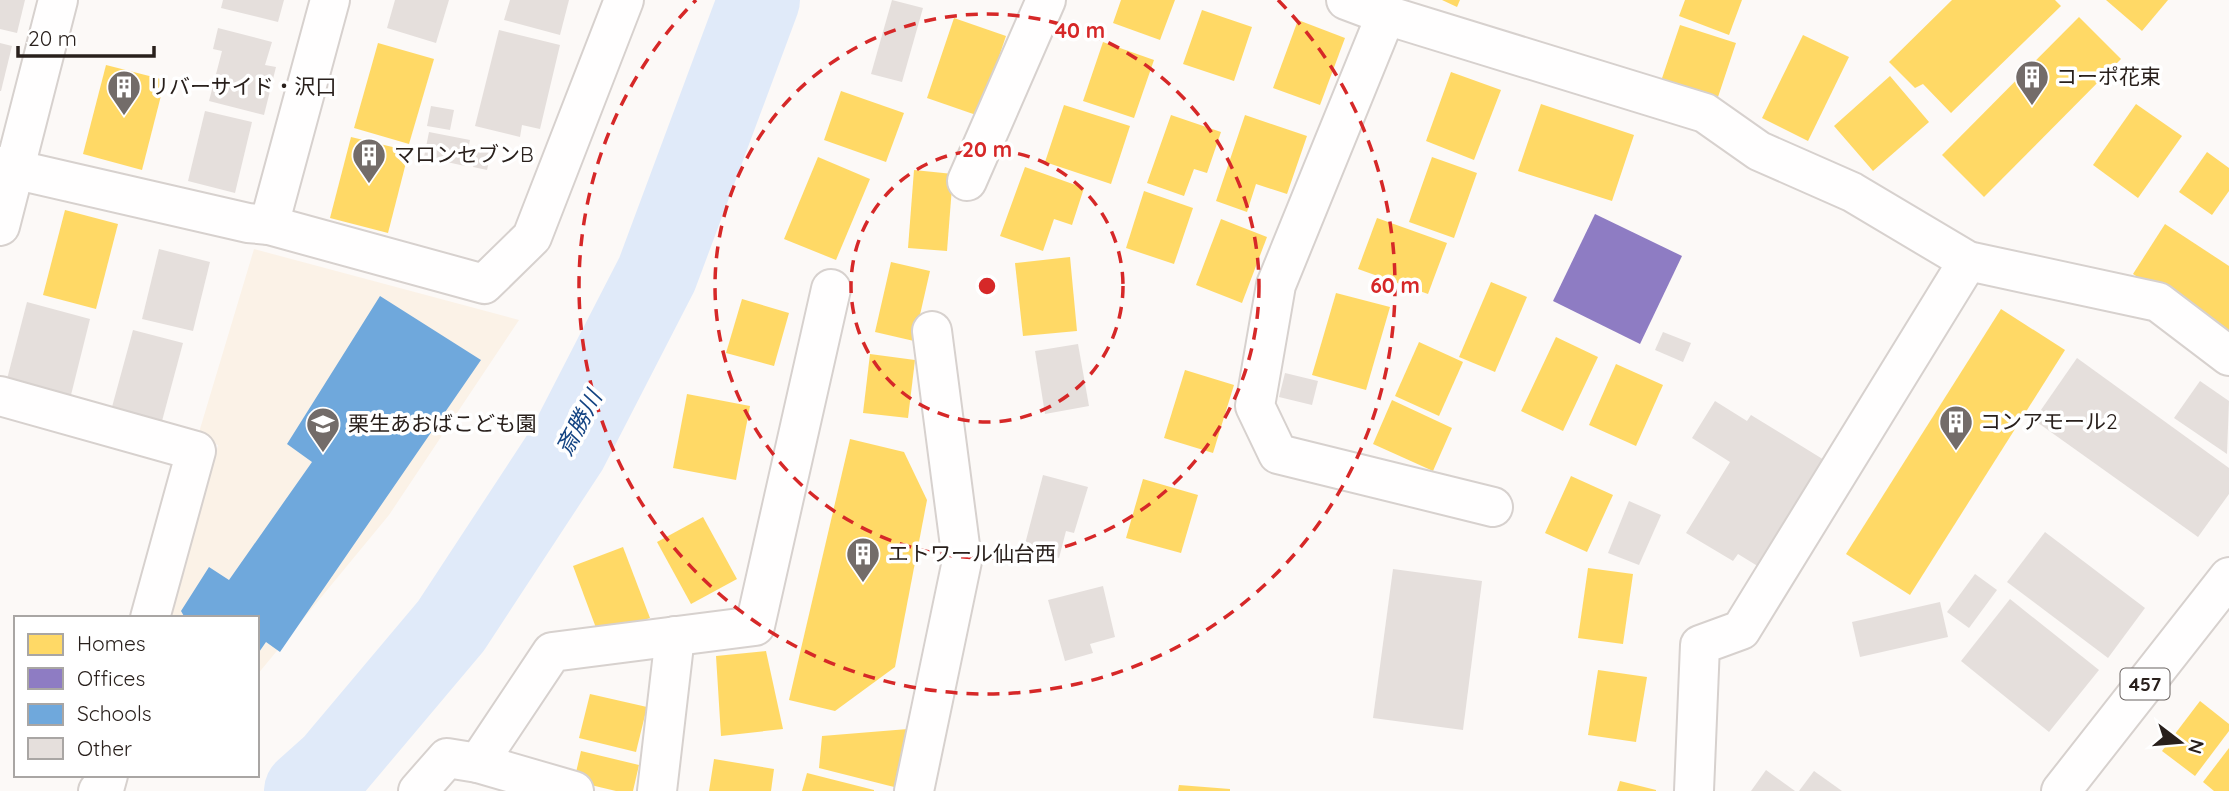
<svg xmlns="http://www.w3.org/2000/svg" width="2229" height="791" font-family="Quicksand,'Noto Sans JP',sans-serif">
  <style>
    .education { fill: #fbf2e7 }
    .homes { fill: #ffd966 }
    .offices { fill: #8e7cc3 }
    .schools { fill: #6fa8dc }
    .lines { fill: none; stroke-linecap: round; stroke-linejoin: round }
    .river { stroke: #e0eaf9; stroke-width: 82 }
    .building { fill: #e5dfdc }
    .minor-casing { stroke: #d7d1ce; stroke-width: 42 }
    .trunk-casing { stroke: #d7d1ce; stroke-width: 42 }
    .minor { stroke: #fffefe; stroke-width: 38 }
    .trunk { stroke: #fffefe; stroke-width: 38 }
    .ring { fill: none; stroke: #d62828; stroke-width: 3.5; stroke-dasharray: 12 9 }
    .labels { text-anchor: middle; stroke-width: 7; stroke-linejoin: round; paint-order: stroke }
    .shield { fill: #fff; stroke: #696360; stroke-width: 2 }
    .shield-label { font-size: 19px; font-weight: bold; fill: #29201c }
    .poi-label { font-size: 21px; fill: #29201c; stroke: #fff; text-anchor: start }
    .water-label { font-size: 23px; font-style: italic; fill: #134382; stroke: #fff }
    .centre { fill: #d62828; stroke: #fff; stroke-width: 3.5 }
    .ring-label { font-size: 21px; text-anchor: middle; font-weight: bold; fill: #d62828; stroke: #fff; stroke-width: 7; stroke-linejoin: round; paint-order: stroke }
  </style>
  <rect width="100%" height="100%" fill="#fcf9f7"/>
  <!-- education -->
  <polygon class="education" points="254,249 519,320 389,515 257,675 257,618 171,618 218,445 197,439"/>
  <!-- homes -->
  <g class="homes">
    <polygon points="1121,0 1175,0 1160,40 1113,23"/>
    <polygon points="1442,0 1460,0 1457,7"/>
    <polygon points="1685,0 1742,0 1729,35 1679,16"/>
    <polygon points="1952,0 2055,0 2061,6 1951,113 1923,84 1915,88 1889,62"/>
    <polygon points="2106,0 2168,0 2142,31"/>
    <polygon points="1202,10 1252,27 1234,81 1183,64"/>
    <polygon points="2079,17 2121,59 1984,197 1942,155"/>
    <polygon points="954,18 1006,36 979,116 927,98"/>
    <polygon points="1298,20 1345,38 1320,105 1273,88"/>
    <polygon points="1680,25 1736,43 1714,109 1658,90"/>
    <polygon points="1803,35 1849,57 1808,141 1762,118"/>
    <polygon points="1103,42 1154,60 1134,118 1083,101"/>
    <polygon points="378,43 434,59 409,144 354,128"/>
    <polygon points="106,65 165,80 142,170 83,154"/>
    <polygon points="1451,72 1501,90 1474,160 1426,141"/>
    <polygon points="1890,76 1929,122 1873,171 1834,126"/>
    <polygon points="841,91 904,113 886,162 824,140"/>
    <polygon points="1541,104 1634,135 1612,201 1518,171"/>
    <polygon points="2136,104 2182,136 2138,198 2093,165"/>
    <polygon points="1064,105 1130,126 1111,184 1045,162"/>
    <polygon points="1171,115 1221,132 1207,173 1194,169 1184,196 1147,183"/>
    <polygon points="1245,115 1307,136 1287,194 1256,184 1247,212 1216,201"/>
    <polygon points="351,137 409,151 388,233 330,218"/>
    <polygon points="2207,152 2229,168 2229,191 2212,215 2179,192"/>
    <polygon points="818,157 870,179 836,260 784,239"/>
    <polygon points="1432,157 1477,173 1454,238 1409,222"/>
    <polygon points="1025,167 1084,188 1072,225 1054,219 1043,251 1000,236"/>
    <polygon points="914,170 953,174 947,251 908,248"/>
    <polygon points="1144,191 1193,208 1174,264 1126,248"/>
    <polygon points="65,210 118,224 96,309 43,295"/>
    <polygon points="1377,218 1447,243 1428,294 1358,269"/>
    <polygon points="1221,219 1267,237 1242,303 1196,285"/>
    <polygon points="2165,224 2229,266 2229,338 2133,274"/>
    <polygon points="1070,257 1077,331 1023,336 1015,263"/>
    <polygon points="891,262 930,271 914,341 875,332"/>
    <polygon points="1491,282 1527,297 1495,372 1459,357"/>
    <polygon points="1336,293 1390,307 1366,390 1312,375"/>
    <polygon points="742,299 789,313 774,366 726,353"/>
    <polygon points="2001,309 2065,350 1910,595 1846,554"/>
    <polygon points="1556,337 1598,357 1563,431 1521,411"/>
    <polygon points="1419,342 1463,362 1439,416 1395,396"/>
    <polygon points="870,354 915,360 908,418 863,413"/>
    <polygon points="1616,364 1663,385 1636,446 1589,425"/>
    <polygon points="1185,370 1234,385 1213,453 1164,438"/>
    <polygon points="687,394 750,406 736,480 673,468"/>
    <polygon points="1392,400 1452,428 1433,471 1373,444"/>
    <polygon points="850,439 904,452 927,500 895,667 835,711 789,700"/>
    <polygon points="1571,476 1613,495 1587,552 1545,533"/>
    <polygon points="1143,479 1198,495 1181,553 1126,538"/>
    <polygon points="703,517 737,579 691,604 657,542"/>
    <polygon points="623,547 650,618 599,636 573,566"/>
    <polygon points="1588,568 1633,574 1623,644 1578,638"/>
    <polygon points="766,651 783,729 721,736 716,656"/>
    <polygon points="1598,670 1647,677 1636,742 1588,735"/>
    <polygon points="590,694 647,707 636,752 579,738"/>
    <polygon points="2200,701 2229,724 2229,731 2195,776 2162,751"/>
    <polygon points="908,729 902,789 819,768 822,736"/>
    <polygon points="2229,748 2229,791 2214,791 2203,782"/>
    <polygon points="581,751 639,765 633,791 616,791 574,781"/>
    <polygon points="714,759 774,769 771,791 709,791"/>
    <polygon points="807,773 874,790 874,791 802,791"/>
    <polygon points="1620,781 1656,790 1656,791 1617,791"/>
    <polygon points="1179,785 1230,789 1230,791 1178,791"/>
  </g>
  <!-- offices -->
  <polygon class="offices" points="1595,214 1682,256 1640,344 1553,301"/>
  <!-- schools -->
  <polygon class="schools" points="380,296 481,360 280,652 266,642 257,655 257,618 185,618 181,611 209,567 229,580 312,462 287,444"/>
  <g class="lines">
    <!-- river -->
    <polyline class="river" points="305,791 334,765 451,626 567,449 657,274 759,0"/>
  </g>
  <!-- building -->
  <g class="building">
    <polygon points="0,0 25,0 17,33 0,29"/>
    <polygon points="223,0 284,0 278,22 221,8"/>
    <polygon points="395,0 449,0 436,43 387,28"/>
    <polygon points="510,0 569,0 560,35 504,20"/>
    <polygon points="892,0 923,8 902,82 871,74"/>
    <polygon points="218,28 272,42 265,65 276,67 264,115 209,101 222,51 213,49"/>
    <polygon points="499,30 560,45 540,129 522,125 520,137 475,126"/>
    <polygon points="0,43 12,46 1,91 0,91"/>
    <polygon points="431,106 454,110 450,130 427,126"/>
    <polygon points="205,111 252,122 235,193 188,181"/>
    <polygon points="429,132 470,140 465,166 424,157"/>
    <polygon points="479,146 492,149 487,170 473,167"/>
    <polygon points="159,249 210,262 193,331 142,319"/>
    <polygon points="27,302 90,319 71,395 7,379"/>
    <polygon points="133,330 183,343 162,421 112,407"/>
    <polygon points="1663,332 1691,343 1683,362 1655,350"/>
    <polygon points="1078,344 1089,406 1045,414 1035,351"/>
    <polygon points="2077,358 2229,468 2229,494 2198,537 2034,420"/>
    <polygon points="1285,373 1318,381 1312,405 1279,397"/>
    <polygon points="2200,381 2229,401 2227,454 2174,418"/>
    <polygon points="1715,401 1747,421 1751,415 1829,463 1764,570 1738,554 1733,561 1686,533 1730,462 1692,438"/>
    <polygon points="1043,475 1088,487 1074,533 1066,531 1059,558 1024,548"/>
    <polygon points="1629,501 1661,515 1639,565 1608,553"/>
    <polygon points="2045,532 2145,608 2108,658 2007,582"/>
    <polygon points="1393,569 1482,581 1463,730 1373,718"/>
    <polygon points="1975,574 1997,590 1969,628 1947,612"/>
    <polygon points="1103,586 1115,637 1090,644 1093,653 1065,661 1048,600"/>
    <polygon points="2010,599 2099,670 2049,732 1961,661"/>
    <polygon points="1940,602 1948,637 1860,657 1852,622"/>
    <polygon points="1766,770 1795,791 1751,791"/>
    <polygon points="1814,771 1842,791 1799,791"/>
  </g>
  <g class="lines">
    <!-- minor casing -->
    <g class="minor-casing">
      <g id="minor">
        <polyline points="1346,0 1386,15 1705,113 1759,151 1852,192 1968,261 2158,302 2229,356"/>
        <polyline points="1386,15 1276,285 1255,406 1278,454 1493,507"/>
        <polyline points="0,166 248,223 269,225 484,284 532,237 624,0"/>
        <polyline points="967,181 1046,0"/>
        <polyline points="269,225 330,0"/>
        <polyline points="0,226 58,0"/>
        <polyline points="0,396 196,451 150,618"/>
        <polyline points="478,763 574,791"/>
        <polyline points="98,791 105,786 108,775"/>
        <polyline points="418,791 447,758 478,763 552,652 755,626 831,289"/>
        <polyline points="657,791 675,636"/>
        <polyline points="914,791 962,561 932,331"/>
        <polyline points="1694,791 1700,645 1741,630 1968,261"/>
      </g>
    </g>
    <!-- trunk casing -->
    <g class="trunk-casing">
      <polyline id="trunk" points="2061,791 2229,577"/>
    </g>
    <!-- minor -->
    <use href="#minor" class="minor"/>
    <!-- trunk -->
    <use href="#trunk" class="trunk"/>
  </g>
  <!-- distance rings -->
  <g class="ring">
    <circle cx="987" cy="286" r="136"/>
    <circle cx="987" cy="286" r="272"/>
    <path d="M1278 0A408 408 0 1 1 696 0"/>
  </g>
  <!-- icons -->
  <defs>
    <g id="building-pin" transform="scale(1.75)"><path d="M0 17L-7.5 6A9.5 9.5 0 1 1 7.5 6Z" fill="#736c69" stroke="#fff"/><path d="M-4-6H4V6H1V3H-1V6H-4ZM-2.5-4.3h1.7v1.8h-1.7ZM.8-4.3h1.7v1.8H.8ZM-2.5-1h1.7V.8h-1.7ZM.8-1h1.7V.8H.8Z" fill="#fff"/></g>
    <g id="school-pin" transform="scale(1.75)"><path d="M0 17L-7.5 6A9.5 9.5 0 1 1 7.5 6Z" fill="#736c69" stroke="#fff"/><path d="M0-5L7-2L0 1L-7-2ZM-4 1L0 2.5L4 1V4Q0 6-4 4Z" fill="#fff"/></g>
  </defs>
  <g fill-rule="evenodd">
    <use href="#building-pin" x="2032" y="77"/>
    <use href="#building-pin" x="124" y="87"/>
    <use href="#building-pin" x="369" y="155"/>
    <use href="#building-pin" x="1956" y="422"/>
    <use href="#school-pin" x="323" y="424"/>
    <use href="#building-pin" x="863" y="554"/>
  </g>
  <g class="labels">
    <!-- shield labels -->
    <rect class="shield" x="2120.5" y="668.5" width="49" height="31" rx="5"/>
    <g class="shield-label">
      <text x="2145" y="691">457</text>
    </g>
    <!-- poi labels -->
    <g class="poi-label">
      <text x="2056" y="84">コーポ花束</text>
      <text x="148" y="94">リバーサイド・沢口</text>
      <text x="394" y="162">マロンセブンB</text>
      <text x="1980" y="429">コンアモール2</text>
      <text x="348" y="431">栗生あおばこども園</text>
      <text x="888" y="561">エトワール仙台西</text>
    </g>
    <!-- water labels -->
    <g class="water-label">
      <text transform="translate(579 423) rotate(-62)" y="8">斎勝川</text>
    </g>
  </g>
  <circle cx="987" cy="286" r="10" class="centre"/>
  <g class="ring-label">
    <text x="1080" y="38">40 m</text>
    <text x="987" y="157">20 m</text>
    <text x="1395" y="293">60 m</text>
  </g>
  <!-- legend -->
  <rect x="14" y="616" width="245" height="161" fill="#ffffff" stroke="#a9a6a4" stroke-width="2"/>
  <rect x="28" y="634" width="35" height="21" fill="#ffd966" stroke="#a9a6a4" stroke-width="2"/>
  <text x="77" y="651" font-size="21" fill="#29201c">Homes</text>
  <rect x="28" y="668" width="35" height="21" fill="#8e7cc3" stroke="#a9a6a4" stroke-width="2"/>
  <text x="77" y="686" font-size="21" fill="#29201c">Offices</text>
  <rect x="28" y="704" width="35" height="21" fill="#6fa8dc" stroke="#a9a6a4" stroke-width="2"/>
  <text x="77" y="721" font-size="21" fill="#29201c">Schools</text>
  <rect x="28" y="738" width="35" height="21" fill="#e5dfdc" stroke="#a9a6a4" stroke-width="2"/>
  <text x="77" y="756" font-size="21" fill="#29201c">Other</text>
  <!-- north arrow -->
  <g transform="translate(2180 742) rotate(106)" stroke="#ffffff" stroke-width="5" paint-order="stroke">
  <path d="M0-5L12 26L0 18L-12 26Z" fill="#29201c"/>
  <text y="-10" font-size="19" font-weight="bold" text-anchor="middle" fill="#29201c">N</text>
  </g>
  <!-- scale -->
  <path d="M18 46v10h136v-10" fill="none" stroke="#29201c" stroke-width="3.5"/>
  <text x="28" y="46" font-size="21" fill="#29201c" stroke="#ffffff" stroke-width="5" paint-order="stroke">20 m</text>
</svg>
